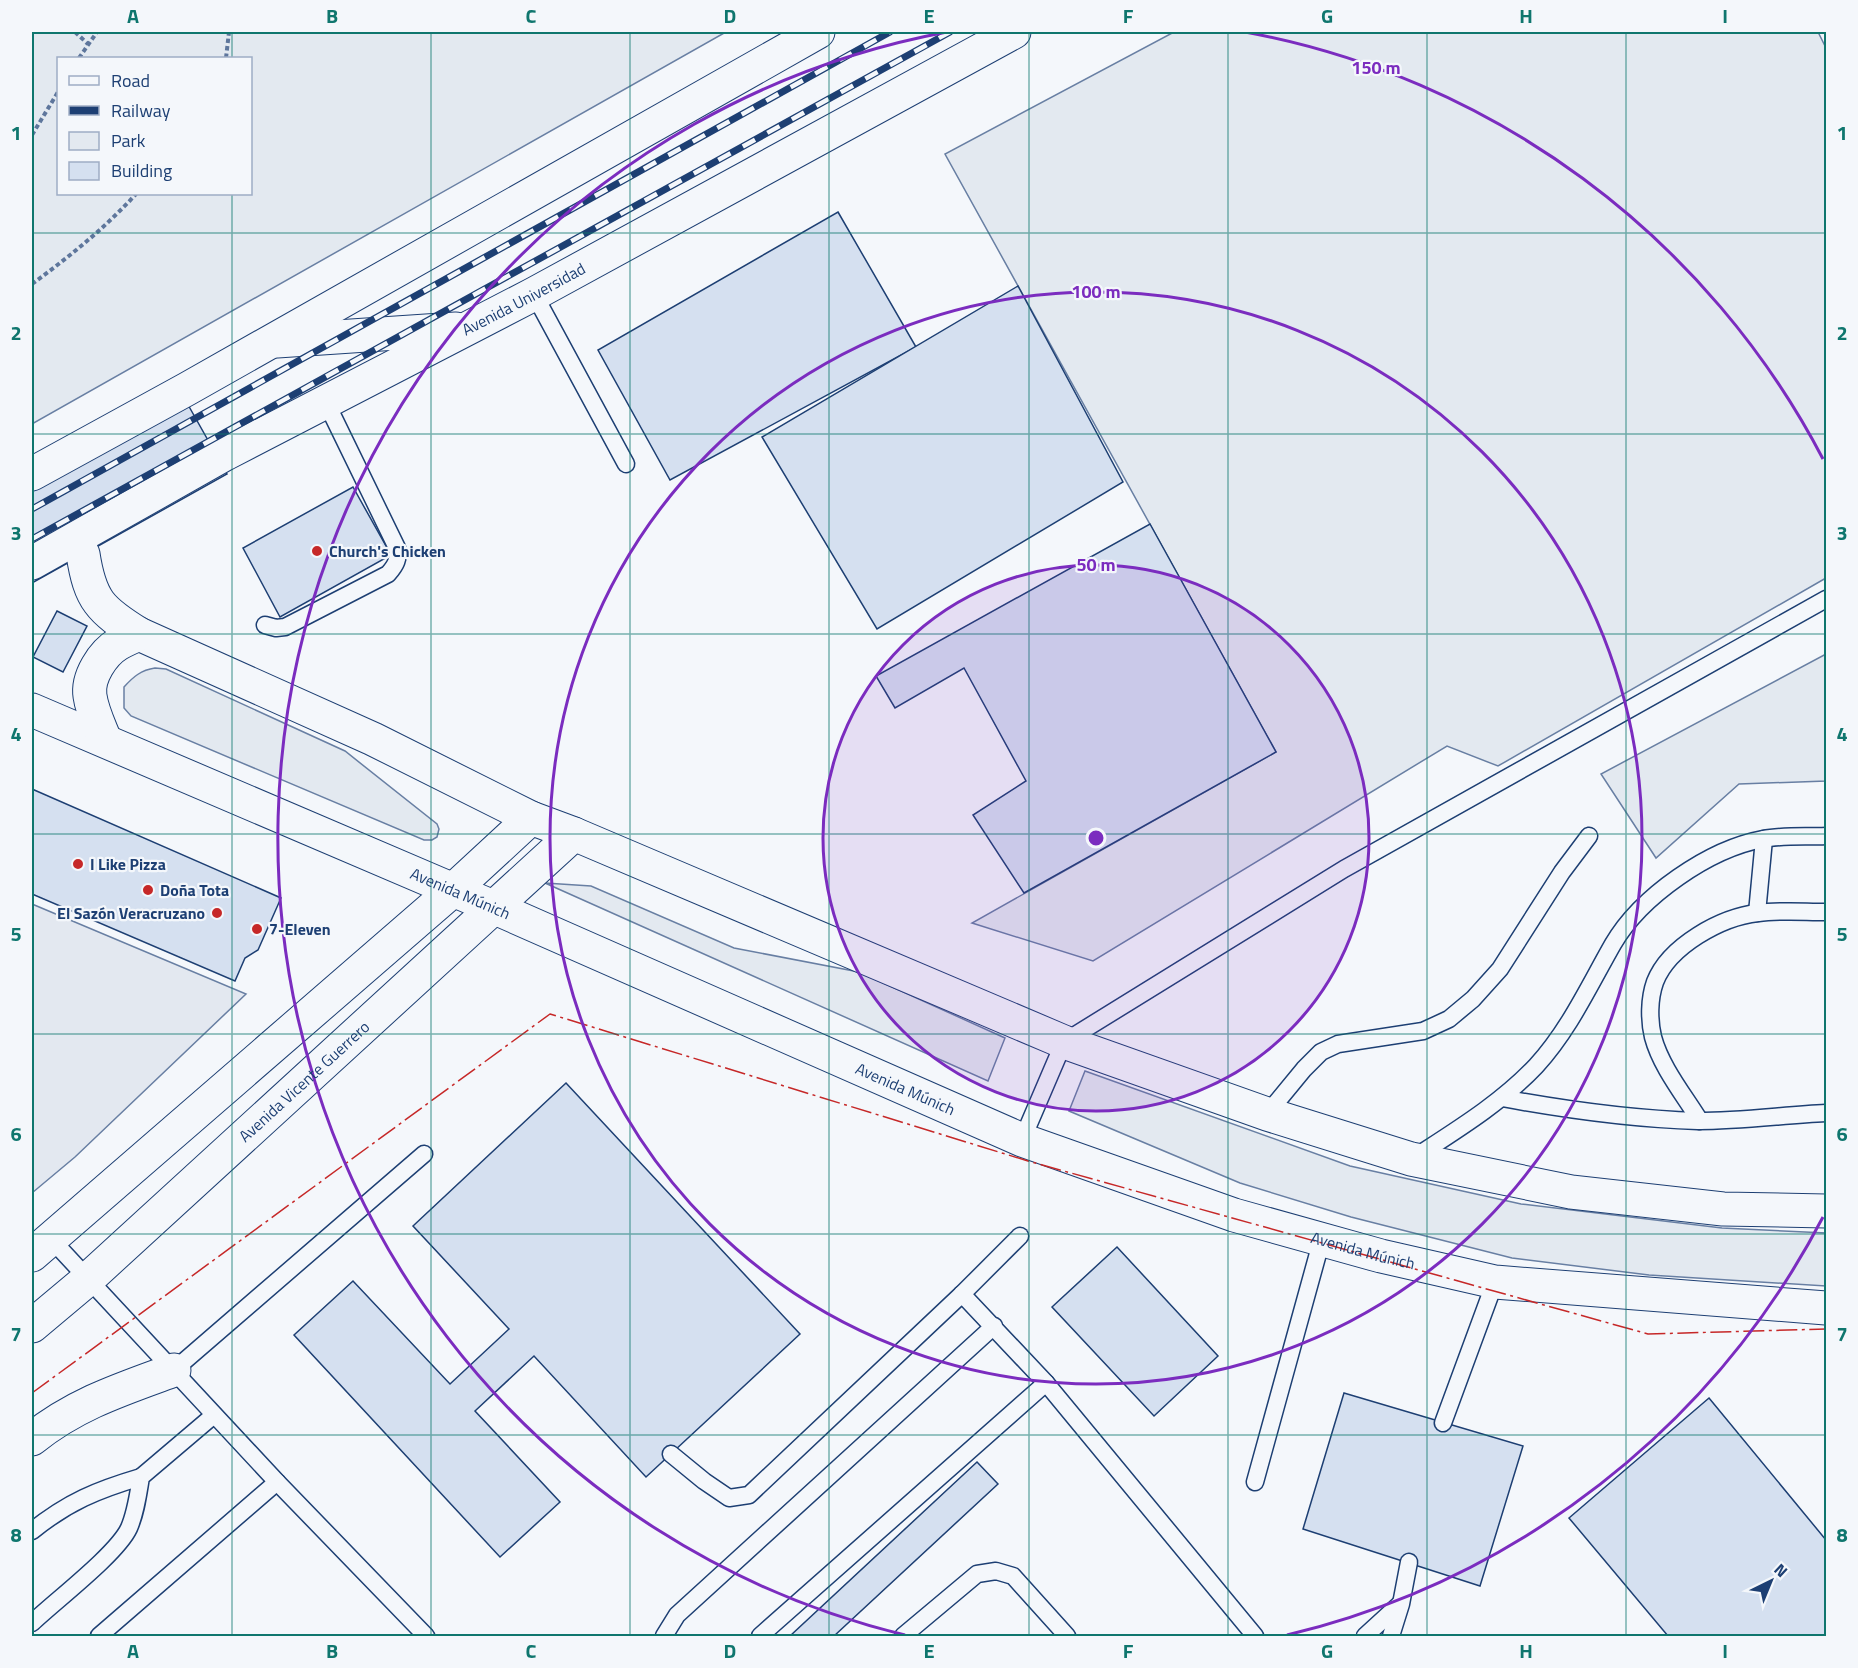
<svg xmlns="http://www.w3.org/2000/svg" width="1858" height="1668" font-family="'Titillium Web',sans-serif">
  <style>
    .green { fill: #e3e9f0; stroke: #687fa3; stroke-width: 1.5; fill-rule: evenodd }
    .parking { fill: #e3e8f0; stroke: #687fa3; stroke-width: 1.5 }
    .building { fill: #d5e0f0; stroke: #1d3f73; stroke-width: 1.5 }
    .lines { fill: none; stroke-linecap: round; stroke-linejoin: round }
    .service-casing { stroke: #1d3f73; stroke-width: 19 }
    .secondary-casing { stroke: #1d3f73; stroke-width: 35 }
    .trunk-casing { stroke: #1d3f73; stroke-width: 35 }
    .path { stroke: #5e769c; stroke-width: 4; stroke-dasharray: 4.5 3; stroke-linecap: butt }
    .service { stroke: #f4f7fb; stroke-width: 16 }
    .secondary { stroke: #f4f7fb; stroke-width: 33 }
    .trunk { stroke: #f4f7fb; stroke-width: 33 }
    .rail-casing { stroke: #1d3f73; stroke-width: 7 }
    .rail { stroke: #f4f7fb; stroke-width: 4.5; stroke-dasharray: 14; stroke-linecap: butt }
    .power { stroke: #c62828; stroke-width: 1.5; stroke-dasharray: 21 4.5 3 4.5; stroke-linecap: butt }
    .grid { fill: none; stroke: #0f766e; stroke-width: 1.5; stroke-opacity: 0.55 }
    .ring { fill: none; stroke: #7b2cbf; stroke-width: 3 }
    .poi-dot { fill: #c62828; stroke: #f4f7fb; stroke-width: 2 }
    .labels { text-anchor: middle; stroke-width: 4.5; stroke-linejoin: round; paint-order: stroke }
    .street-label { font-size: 16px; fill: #1d3f73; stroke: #f4f7fb }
    .poi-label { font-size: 16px; font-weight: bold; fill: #1d3f73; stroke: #f4f7fb; text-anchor: start }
    .centre { fill: #7b2cbf; stroke: #f4f7fb; stroke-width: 3 }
    .ring-label { font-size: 18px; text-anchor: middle; font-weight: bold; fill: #7b2cbf; stroke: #f4f7fb; stroke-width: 4.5; stroke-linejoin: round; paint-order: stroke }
    .neatline { fill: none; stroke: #0f766e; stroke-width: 2 }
    .grid-label { font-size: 20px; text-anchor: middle; font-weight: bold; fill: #0f766e }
  </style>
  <rect width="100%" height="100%" fill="#f4f7fb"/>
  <!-- green -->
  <g class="green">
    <path d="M32 32H726L32 424ZM58 58H250V194H58Z"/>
    <polygon points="1174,32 1818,32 1826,48 1826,578 1498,766 1447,746 1093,961 972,923 1276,752 945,154"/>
    <polygon points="1826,654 1826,781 1739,784 1656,858 1601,774"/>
    <path d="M155 668 166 669 345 751 437 824 439 829 437 837 432 840H424L131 716 124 708V687C133 677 141 670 155 668Z"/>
    <polygon points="545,883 591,886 734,948 859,972 1005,1038 988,1081"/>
    <polygon points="1085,1071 1350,1166 1521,1204 1722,1228 1826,1233 1826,1286 1649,1275 1512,1258 1351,1217 1240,1183 1069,1111"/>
  </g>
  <!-- parking -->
  <polygon class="parking" points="32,904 246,994 75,1157 32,1193"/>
  <!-- building -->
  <g class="building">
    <polygon points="838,212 916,347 670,480 598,350"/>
    <polygon points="1018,286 1123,482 877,629 762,437"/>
    <polygon points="178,387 227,474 32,583 32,468"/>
    <polygon points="353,487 391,555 280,617 243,548"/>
    <polygon points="1150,524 1276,752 1024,893 973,815 1026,781 964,668 895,708 876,676"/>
    <polygon points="57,611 87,626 63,672 33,657"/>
    <polygon points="32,789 281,898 258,950 245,958 235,981 32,894"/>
    <polygon points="566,1083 800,1334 646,1477 534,1356 475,1411 560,1502 500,1557 294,1335 353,1281 450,1384 509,1329 413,1226"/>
    <polygon points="1117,1247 1218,1356 1154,1416 1052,1307"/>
    <polygon points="1344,1393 1523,1446 1480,1586 1303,1529"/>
    <polygon points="1709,1398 1826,1540 1826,1636 1668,1636 1569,1518"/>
    <polygon points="977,1462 998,1484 834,1636 790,1636"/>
  </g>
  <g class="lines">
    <!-- service casing -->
    <g class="service-casing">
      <g id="service">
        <polyline points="534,294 626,464"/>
        <path d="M265 625 276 628 285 627 388 574C396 565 399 559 397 548L326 402"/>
        <polyline points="1757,913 1764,839"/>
        <path d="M1502 1098C1567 1110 1632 1119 1698 1121 1741 1121 1784 1115 1826 1113"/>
        <polyline points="1267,1114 1304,1069 1321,1052 1338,1044 1423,1031 1449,1019 1473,999 1500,969 1562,872 1589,836"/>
        <path d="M1700 1121C1684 1095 1661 1067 1653 1037 1649 1020 1649 999 1655 982 1669 946 1721 917 1758 913 1780 910 1804 912 1826 912"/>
        <polyline points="1022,1140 1064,1042 1344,869 1826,599"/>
        <path d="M1412 1159C1455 1131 1500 1104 1536 1066 1569 1030 1589 986 1613 944 1641 896 1709 849 1763 839 1783 835 1806 837 1826 836"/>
        <polyline points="51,1239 277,1482 426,1636"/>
        <polyline points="962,1294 1020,1236"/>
        <polyline points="174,1370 424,1154"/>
        <polyline points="1443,1423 1495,1282"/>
        <polyline points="671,1454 704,1481 729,1498 749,1495 962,1294 1046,1383 1255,1636"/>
        <polyline points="1255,1482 1322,1239"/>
        <path d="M32 1531C68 1502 97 1490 141 1477"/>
        <path d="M32 1623C55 1601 117 1554 129 1528 136 1512 138 1495 141 1477L214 1415"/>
        <polyline points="99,1636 277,1482"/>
        <polyline points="664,1636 677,1615 994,1326"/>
        <polyline points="760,1636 1046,1383"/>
        <polyline points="903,1636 977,1574 996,1571 1013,1576 1067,1636"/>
        <polyline points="1365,1636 1400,1604"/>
        <polyline points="1391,1636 1401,1604 1409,1562"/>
      </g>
    </g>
    <!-- secondary casing -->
    <g class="secondary-casing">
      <g id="secondary">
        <path d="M83 554C90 600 100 610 139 634L373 739 531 818 574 834 1064 1042 1267 1114 1411 1159 1571 1192 1723 1209 1826 1211"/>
        <path id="s1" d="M32 710 493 907 1022 1140 1234 1215 1381 1256 1495 1282 1826 1308"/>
        <path d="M105 740C99 725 92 711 90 696 87 677 103 653 118 644 125 640 132 637 139 634"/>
        <polyline points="32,1255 453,890 531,818"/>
        <path id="s2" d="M32 1326 88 1279 574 834"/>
        <path d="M32 1439C75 1404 122 1389 174 1370"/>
      </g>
    </g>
    <!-- trunk casing -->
    <g class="trunk-casing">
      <g id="trunk">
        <polyline points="277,341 456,329"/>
        <polyline points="32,474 187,389 818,32"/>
        <path id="s3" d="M32 563 225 454 534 294 1014 32"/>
      </g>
    </g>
    <!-- path -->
    <g class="path">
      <polyline points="75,32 88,44"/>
      <polyline points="79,58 97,32"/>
      <polyline points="226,58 229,32"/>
      <polyline points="32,135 58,92"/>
      <path d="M32 284C69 257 105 228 136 194"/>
    </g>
    <!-- service -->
    <use href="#service" class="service"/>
    <!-- secondary -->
    <use href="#secondary" class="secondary"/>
    <!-- trunk -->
    <use href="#trunk" class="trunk"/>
    <!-- rail casing -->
    <g class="rail-casing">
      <g id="rail">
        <polyline points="32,509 890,32"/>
        <polyline points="32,539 950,32"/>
      </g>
    </g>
    <!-- rail -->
    <use href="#rail" class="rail"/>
    <!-- power -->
    <polyline class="power" points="32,1393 550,1014 1028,1161 1648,1334 1826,1329"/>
  </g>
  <!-- grid -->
  <path class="grid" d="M232 32V58M431 32V1636M630 32V1636M829 32V1636M1029 32V1636M1228 32V1636M1427 32V1636M1626 32V1636M232 194V1636M32 233H1826M32 434H1826M32 634H1826M32 834H1826M32 1034H1826M32 1234H1826M32 1435H1826"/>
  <!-- distance rings -->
  <circle cx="1096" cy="838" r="273" fill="#7b2cbf" fill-opacity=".12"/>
  <g class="ring">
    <circle cx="1096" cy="838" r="273"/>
    <circle cx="1096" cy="838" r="546"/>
    <path d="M1823 1217A820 820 0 0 1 1287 1635M905 1635A820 820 0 0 1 947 32M1245 32A820 820 0 0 1 1823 459"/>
  </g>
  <!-- markers -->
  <g class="poi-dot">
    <circle cx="317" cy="551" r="6"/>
    <circle cx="78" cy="864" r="6"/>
    <circle cx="148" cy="890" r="6"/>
    <circle cx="217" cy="913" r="6"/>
    <circle cx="257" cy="929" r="6"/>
  </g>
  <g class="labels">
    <!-- street labels -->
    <g class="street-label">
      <text dy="6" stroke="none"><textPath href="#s3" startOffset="558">Avenida Universidad</textPath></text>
      <text dy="6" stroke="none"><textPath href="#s1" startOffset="466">Avenida Múnich</textPath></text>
      <text dy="6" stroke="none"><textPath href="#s2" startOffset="366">Avenida Vicente Guerrero</textPath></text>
      <text dy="6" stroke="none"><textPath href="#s1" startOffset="952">Avenida Múnich</textPath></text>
      <text dy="6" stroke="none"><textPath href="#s1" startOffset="1438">Avenida Múnich</textPath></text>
    </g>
    <!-- poi labels -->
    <g class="poi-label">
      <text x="329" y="557">Church's Chicken</text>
      <text x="90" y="870">I Like Pizza</text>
      <text x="160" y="896">Doña Tota</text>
      <text x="205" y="919" text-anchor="end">El Sazón Veracruzano</text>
      <text x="269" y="935">7-Eleven</text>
    </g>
  </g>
  <circle cx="1096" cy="838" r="9" class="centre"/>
  <g class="ring-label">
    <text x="1376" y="74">150 m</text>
    <text x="1096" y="298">100 m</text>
    <text x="1096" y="571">50 m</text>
  </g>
  <!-- border -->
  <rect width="1858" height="1668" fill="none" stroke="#f4f7fb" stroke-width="66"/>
  <!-- legend -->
  <rect x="57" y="57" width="195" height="138" fill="#f4f7fb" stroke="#9eadc5" stroke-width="1.5"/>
  <rect x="69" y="76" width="30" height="9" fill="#f4f7fb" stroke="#9eadc5" stroke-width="1.5"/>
  <text x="111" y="87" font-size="18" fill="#1d3f73">Road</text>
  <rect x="69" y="106" width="30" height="9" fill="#1d3f73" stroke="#9eadc5" stroke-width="1.5"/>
  <text x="111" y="117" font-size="18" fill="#1d3f73">Railway</text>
  <rect x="69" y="132" width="30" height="18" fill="#e3e9f0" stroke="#9eadc5" stroke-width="1.5"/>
  <text x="111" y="147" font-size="18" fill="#1d3f73">Park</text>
  <rect x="69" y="162" width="30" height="18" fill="#d5e0f0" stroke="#9eadc5" stroke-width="1.5"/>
  <text x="111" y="177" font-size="18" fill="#1d3f73">Building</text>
  <!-- north arrow -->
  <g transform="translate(1771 1581) rotate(43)" stroke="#f4f7fb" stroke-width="4.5" paint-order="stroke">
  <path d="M0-4.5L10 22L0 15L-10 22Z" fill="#1d3f73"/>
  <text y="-9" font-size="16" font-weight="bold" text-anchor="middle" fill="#1d3f73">N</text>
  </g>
  <rect x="33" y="33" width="1792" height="1602" class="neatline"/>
  <g class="grid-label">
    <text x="133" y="23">A</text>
    <text x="332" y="23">B</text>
    <text x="531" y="23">C</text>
    <text x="730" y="23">D</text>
    <text x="929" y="23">E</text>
    <text x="1128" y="23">F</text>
    <text x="1327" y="23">G</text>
    <text x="1526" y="23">H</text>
    <text x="1725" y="23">I</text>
    <text x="16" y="140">1</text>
    <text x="1842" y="140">1</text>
    <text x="16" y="340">2</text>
    <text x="1842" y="340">2</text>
    <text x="16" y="540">3</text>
    <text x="1842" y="540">3</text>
    <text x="16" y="741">4</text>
    <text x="1842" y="741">4</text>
    <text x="16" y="941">5</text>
    <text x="1842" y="941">5</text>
    <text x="16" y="1141">6</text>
    <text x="1842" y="1141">6</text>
    <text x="16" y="1341">7</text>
    <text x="1842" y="1341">7</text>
    <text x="16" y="1542">8</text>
    <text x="1842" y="1542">8</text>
    <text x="133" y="1658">A</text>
    <text x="332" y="1658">B</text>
    <text x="531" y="1658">C</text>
    <text x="730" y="1658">D</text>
    <text x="929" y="1658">E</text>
    <text x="1128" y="1658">F</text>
    <text x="1327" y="1658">G</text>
    <text x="1526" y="1658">H</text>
    <text x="1725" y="1658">I</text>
  </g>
</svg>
